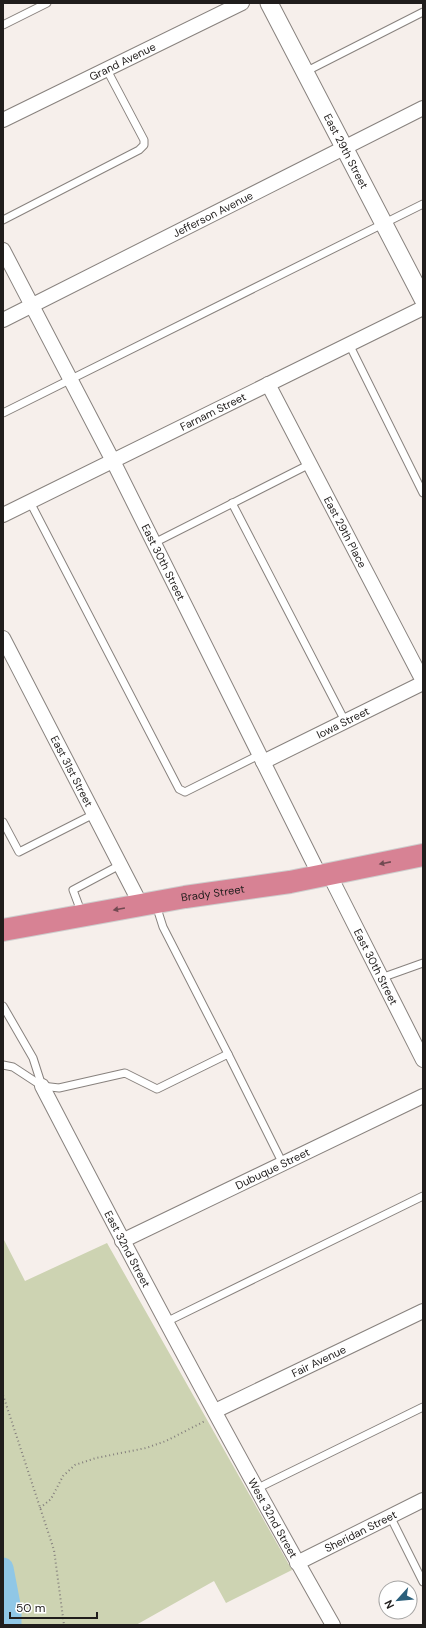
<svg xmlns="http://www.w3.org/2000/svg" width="426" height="1628" font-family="'DM Sans',sans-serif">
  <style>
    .green { fill: #cdd3b2 }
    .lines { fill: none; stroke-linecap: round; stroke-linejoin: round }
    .river { stroke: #90c7e6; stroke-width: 21 }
    .service-casing { stroke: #88827e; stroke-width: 9 }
    .minor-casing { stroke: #88827e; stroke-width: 16 }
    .tertiary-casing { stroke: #88827e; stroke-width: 19 }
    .trunk-casing { stroke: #cecdcd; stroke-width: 24 }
    .path { stroke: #847f7d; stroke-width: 2; stroke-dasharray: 1 3; stroke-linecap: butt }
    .service { stroke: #fff; stroke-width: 7 }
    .minor { stroke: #fff; stroke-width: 14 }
    .tertiary { stroke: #fff; stroke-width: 17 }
    .trunk { stroke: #d78294; stroke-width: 22 }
    .oneway { fill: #724a52 }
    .labels { text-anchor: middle; stroke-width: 3; stroke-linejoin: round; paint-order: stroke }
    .street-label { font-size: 11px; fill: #201d1c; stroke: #fff }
  </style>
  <rect width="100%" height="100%" fill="#f6efeb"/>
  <!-- green -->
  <polygon class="green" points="3,1238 25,1281 107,1243 292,1570 226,1603 214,1581 136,1625 3,1625"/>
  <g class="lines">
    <!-- river -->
    <polyline class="river" points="3,1568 11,1610 11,1625"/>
    <!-- service casing -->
    <g class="service-casing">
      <g id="service">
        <polyline points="3,25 47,3"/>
        <polyline points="305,72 423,12"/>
        <polyline points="3,220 139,150 144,145 144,140 107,70"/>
        <polyline points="349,344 423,493"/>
        <polyline points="3,413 423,204"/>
        <polyline points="30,502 179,789 185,792 259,755"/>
        <polyline points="232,503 345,721"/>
        <polyline points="154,543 310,464"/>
        <polyline points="3,822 19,852 94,814"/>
        <polyline points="156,905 163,927 228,1054"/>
        <polyline points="82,914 73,890 120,865"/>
        <polyline points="381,978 423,963"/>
        <polyline points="3,1006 33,1058 42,1086"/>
        <polyline points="3,1065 13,1067 42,1086 59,1088 125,1073 157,1089 228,1054 283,1164"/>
        <polyline points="166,1322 423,1196"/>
        <polyline points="256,1489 423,1407"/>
        <polyline points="390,1516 423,1582"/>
      </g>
    </g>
    <!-- minor casing -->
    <g class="minor-casing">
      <g id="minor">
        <path id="s1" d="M3 120 242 3"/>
        <path id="s2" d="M3 250 113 461 320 876"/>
        <path id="s3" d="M3 320 423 108"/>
        <path id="s4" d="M268 384 423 681"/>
        <path id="s5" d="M3 515 423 308"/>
        <path id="s6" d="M3 638 141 905"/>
        <path id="s7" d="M263 762 423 683"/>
        <path id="s8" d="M329 874 423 1060"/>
        <path id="s9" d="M42 1086C136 1267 232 1448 333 1625"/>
        <path id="s10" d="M122 1241 423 1096"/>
        <path id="s11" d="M215 1411 423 1311"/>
        <path id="s12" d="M297 1563 423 1500"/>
      </g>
    </g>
    <!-- tertiary casing -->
    <g class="tertiary-casing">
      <g id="tertiary">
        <path id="s13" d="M269 3 423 299"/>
      </g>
    </g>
    <!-- trunk casing -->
    <g class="trunk-casing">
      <g id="trunk">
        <path id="s14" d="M3 930 185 897 290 882 423 855"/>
      </g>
    </g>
    <!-- path -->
    <g class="path">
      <polyline points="3,1395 54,1550 64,1625"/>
      <polyline points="40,1508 51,1499 63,1476 75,1465 96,1458 146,1448 166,1441 205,1421"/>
    </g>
    <!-- service -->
    <use href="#service" class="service"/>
    <!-- minor -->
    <use href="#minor" class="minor"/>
    <!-- tertiary -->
    <use href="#tertiary" class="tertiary"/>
    <!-- trunk -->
    <use href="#trunk" class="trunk"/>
  </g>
  <!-- one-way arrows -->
  <defs><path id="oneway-solid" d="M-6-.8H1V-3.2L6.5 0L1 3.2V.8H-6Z"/></defs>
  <g class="oneway">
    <use href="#oneway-solid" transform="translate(385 863) rotate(169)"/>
    <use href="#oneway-solid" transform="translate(119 909) rotate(170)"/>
  </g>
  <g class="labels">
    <!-- street labels -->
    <g class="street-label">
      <text dy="4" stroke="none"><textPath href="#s1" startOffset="133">Grand Avenue</textPath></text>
      <text dy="4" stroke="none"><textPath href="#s13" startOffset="167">East 29th Street</textPath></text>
      <text dy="4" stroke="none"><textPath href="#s3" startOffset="235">Jefferson Avenue</textPath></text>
      <text dy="4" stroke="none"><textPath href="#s5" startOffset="234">Farnam Street</textPath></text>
      <text dy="4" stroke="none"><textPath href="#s4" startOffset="167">East 29th Place</textPath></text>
      <text dy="4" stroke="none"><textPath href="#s2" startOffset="351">East 30th Street</textPath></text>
      <text dy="4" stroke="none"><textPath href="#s7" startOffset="89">Iowa Street</textPath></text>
      <text dy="4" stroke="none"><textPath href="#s6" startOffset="150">East 31st Street</textPath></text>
      <text dy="4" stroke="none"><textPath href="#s14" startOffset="213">Brady Street</textPath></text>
      <text dy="4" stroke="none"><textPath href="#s8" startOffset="104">East 30th Street</textPath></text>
      <text dy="4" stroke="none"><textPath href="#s10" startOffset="167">Dubuque Street</textPath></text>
      <text dy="4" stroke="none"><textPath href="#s9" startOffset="184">East 32nd Street</textPath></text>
      <text dy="4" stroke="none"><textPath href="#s11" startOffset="115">Fair Avenue</textPath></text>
      <text dy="4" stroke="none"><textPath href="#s9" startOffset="490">West 32nd Street</textPath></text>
      <text dy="4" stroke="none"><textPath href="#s12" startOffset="71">Sheridan Street</textPath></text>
    </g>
  </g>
  <!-- border -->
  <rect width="426" height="1628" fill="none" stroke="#201d1c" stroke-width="8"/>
  <!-- north arrow -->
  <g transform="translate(398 1600) rotate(243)"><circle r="19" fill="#ffffff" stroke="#a6a5a4"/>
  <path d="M0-3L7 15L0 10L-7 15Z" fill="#2b5f7b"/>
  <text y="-6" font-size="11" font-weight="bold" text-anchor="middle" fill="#201d1c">N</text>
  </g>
  <!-- scale -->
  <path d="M10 1612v6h87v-6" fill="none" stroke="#201d1c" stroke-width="2"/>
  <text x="16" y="1612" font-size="12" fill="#201d1c" stroke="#ffffff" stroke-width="3" paint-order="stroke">50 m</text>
</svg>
